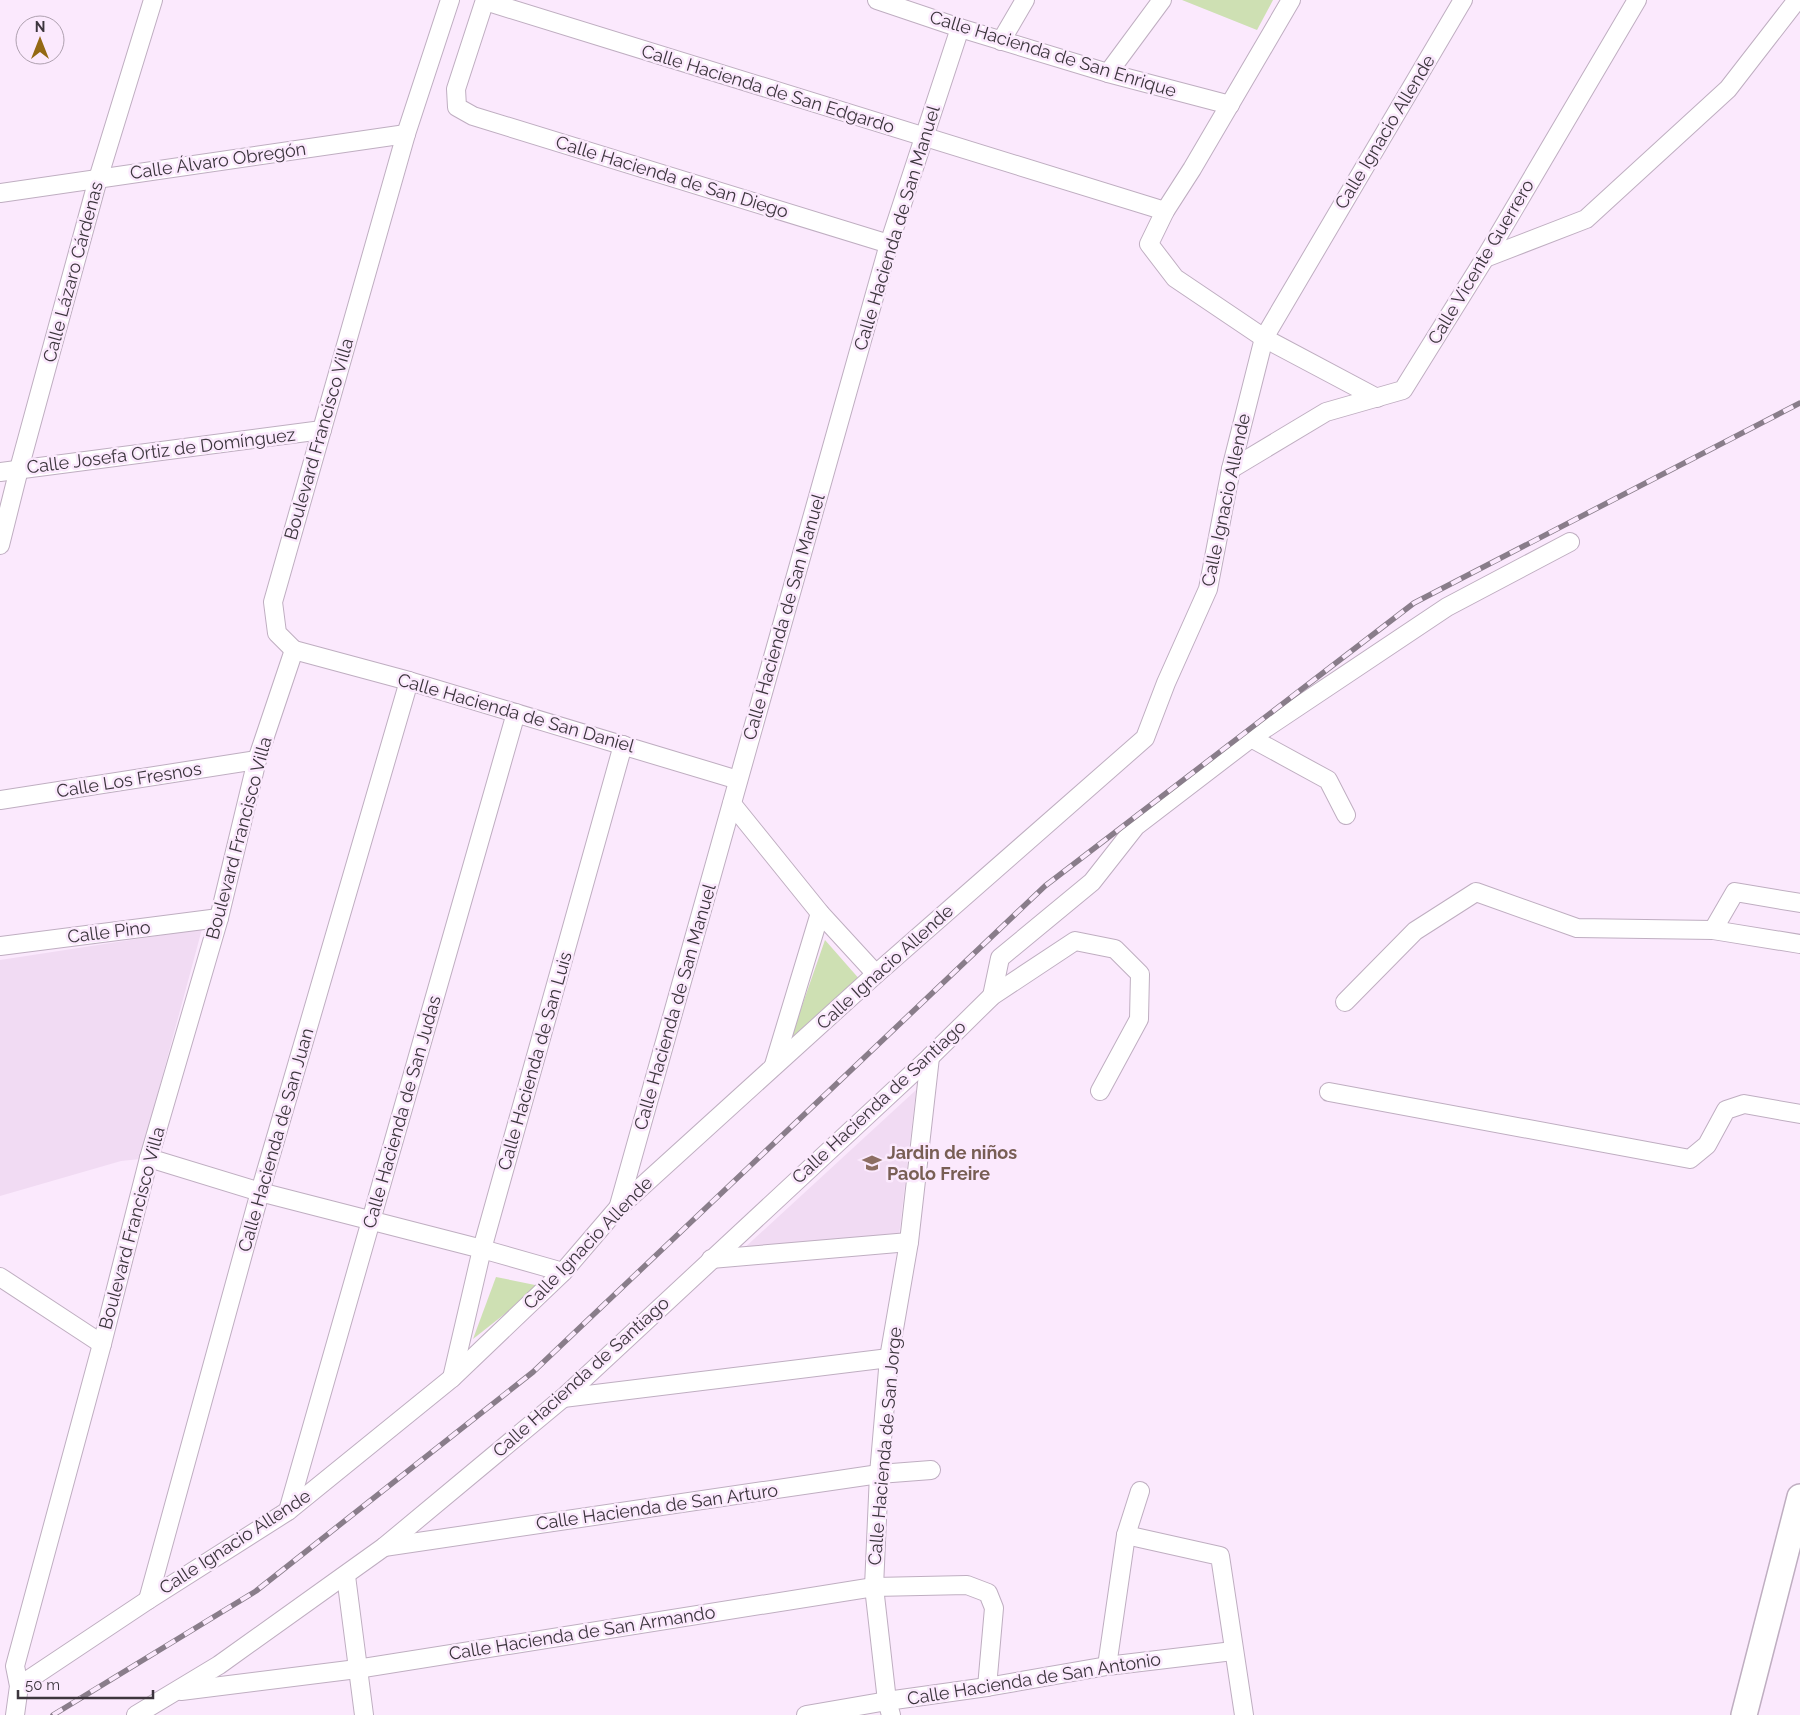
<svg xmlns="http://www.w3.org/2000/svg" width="1800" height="1715" font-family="Raleway,sans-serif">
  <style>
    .built { fill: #f1dbf3 }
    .green { fill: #cee0b3 }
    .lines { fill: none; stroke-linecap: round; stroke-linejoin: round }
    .street-casing { stroke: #bfaec1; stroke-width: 20 }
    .secondary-casing { stroke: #bfaec1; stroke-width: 28 }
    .street { stroke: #fff; stroke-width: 18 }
    .secondary { stroke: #fff; stroke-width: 25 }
    .rail-casing { stroke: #897d8a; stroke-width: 5.5 }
    .rail { stroke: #fbe9fd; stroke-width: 4; stroke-dasharray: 11; stroke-linecap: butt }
    .labels { text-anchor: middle; stroke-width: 5; stroke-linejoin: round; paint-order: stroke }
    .street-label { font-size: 18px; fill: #3c353d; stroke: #fbe9fd }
    .education-label { font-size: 18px; font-weight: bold; fill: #785e54; stroke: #fbe9fd; text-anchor: start }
  </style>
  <rect width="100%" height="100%" fill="#fbe9fd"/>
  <!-- built -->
  <g class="built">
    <polygon points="202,929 140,1159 121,1161 0,1196 0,960"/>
    <polygon points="916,1090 899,1236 741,1251"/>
  </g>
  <!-- green -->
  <g class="green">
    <polygon points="1182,0 1273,0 1257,30"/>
    <polygon points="825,940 861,981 789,1043"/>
    <polygon points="496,1277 540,1286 473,1339"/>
  </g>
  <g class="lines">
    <!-- street casing -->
    <g class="street-casing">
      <g id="street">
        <polyline points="485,0 456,89 457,107 473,116 889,244"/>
        <polyline points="877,0 960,28 1108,73 1230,105"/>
        <polyline points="1291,0 1192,169 1165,211 1149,244 1175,278 1264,338 1377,398"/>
        <polyline points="485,1 1165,211"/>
        <polyline points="1001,41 1025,0"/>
        <polyline points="1108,73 1162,0"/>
        <polyline points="0,193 406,134"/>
        <polyline points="1485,258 1586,219 1728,89 1797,0"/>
        <polyline points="1231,469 1326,412 1403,390 1485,258 1637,0"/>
        <polyline points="0,472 322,430"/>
        <polyline points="0,545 19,469 98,179 153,0"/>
        <polyline points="294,650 277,633 273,602 406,134 450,0"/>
        <polyline points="294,650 409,681 738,780"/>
        <polyline points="1251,738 1328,780 1346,815"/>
        <polyline points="0,800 257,760"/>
        <polyline points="732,804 820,913 876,974"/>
        <polyline points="1713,930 1735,892 1800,903"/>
        <polyline points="0,946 219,918"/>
        <polyline points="992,996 1000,958 1092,882 1136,826 1251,738 1447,607 1570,542"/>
        <polyline points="1345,1002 1415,931 1476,892 1577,928 1713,930 1800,944"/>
        <polyline points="774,1065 820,913"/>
        <polyline points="1329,1092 1690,1159 1707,1145 1726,1110 1744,1104 1800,1114"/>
        <polyline points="149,1158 260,1192 482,1249 563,1272"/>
        <polyline points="618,1209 889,244 960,28"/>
        <polyline points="711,1259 909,1242"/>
        <polyline points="0,1277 102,1344"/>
        <polyline points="452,1378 482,1249 623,745"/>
        <polyline points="563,1398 889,1358"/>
        <polyline points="288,1511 516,713"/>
        <polyline points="1126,1535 1220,1556 1244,1715"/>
        <polyline points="384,1547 879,1474 931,1470"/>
        <polyline points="346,1576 364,1715"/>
        <polyline points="148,1600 260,1192 409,681"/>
        <polyline points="1107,1666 1126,1535 1140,1491"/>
        <polyline points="19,1686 148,1600 288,1511 452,1378 563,1272 617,1209 876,974 1145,738 1166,683 1208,589 1231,469 1264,338 1463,0"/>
        <polyline points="181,1691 357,1669 874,1587 967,1585 988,1593 994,1608 987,1687"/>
        <polyline points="15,1715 19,1686 15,1666 102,1344 149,1158 219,918 257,760 294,650"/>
        <polyline points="136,1715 219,1665 384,1547 563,1398 930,1057 992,996 1075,941 1115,949 1140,974 1139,1019 1100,1091"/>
        <polyline points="806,1715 887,1701 987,1687 1107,1666 1233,1651"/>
        <polyline points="891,1715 887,1701 874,1587 879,1474 889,1358 909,1242 930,1057"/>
      </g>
    </g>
    <!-- secondary casing -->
    <g class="secondary-casing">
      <polyline id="secondary" points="1744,1715 1800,1497"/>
    </g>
    <!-- street -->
    <use href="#street" class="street"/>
    <!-- secondary -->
    <use href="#secondary" class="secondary"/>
    <!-- rail casing -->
    <g class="rail-casing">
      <polyline id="rail" points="53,1715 256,1591 533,1372 1045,886 1414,603 1800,403"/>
    </g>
    <!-- rail -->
    <use href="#rail" class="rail"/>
  </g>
  <!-- icons -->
  <defs>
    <g id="school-bare" transform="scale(1.5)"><path d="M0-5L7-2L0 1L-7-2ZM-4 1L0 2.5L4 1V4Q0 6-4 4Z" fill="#8d6e63" stroke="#fbe9fd" stroke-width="2.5" paint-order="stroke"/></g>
  </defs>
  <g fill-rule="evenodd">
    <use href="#school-bare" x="872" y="1163"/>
  </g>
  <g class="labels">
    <!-- street labels -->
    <g class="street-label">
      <text transform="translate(1053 54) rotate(17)" y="6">Calle Hacienda de San Enrique</text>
      <text transform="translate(768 89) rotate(17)" y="6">Calle Hacienda de San Edgardo</text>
      <text transform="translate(1385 132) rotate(-59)" y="6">Calle Ignacio Allende</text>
      <text transform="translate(218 161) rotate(-8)" y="6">Calle Álvaro Obregón</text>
      <text transform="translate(672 177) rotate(17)" y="6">Calle Hacienda de San Diego</text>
      <text transform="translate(897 228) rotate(-73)" y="6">Calle Hacienda de San Manuel</text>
      <text transform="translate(1481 262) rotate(-59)" y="6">Calle Vicente Guerrero</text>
      <text transform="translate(73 272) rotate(-75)" y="6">Calle Lázaro Cárdenas</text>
      <text transform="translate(319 439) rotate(-74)" y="6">Boulevard Francisco Villa</text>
      <text transform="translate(161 451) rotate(-7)" y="6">Calle Josefa Ortiz de Domínguez</text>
      <text transform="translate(1226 500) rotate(-78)" y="6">Calle Ignacio Allende</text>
      <text transform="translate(784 617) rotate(-74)" y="6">Calle Hacienda de San Manuel</text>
      <text transform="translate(516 713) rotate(16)" y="6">Calle Hacienda de San Daniel</text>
      <text transform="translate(129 780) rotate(-9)" y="6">Calle Los Fresnos</text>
      <text transform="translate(239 838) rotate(-75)" y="6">Boulevard Francisco Villa</text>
      <text transform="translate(109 932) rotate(-7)" y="6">Calle Pino</text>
      <text transform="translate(885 967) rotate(-42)" y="6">Calle Ignacio Allende</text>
      <text transform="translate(675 1007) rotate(-74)" y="6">Calle Hacienda de San Manuel</text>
      <text transform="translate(535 1061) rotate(-74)" y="6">Calle Hacienda de San Luis</text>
      <text transform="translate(879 1102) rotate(-43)" y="6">Calle Hacienda de Santiago</text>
      <text transform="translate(402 1112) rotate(-74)" y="6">Calle Hacienda de San Judas</text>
      <text transform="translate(276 1140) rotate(-74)" y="6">Calle Hacienda de San Juan</text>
      <text transform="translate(132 1228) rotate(-75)" y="6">Boulevard Francisco Villa</text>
      <text transform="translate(588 1243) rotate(-46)" y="6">Calle Ignacio Allende</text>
      <text transform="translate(581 1377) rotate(-42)" y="6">Calle Hacienda de Santiago</text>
      <text transform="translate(885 1446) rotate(-85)" y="6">Calle Hacienda de San Jorge</text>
      <text transform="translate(657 1507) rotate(-8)" y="6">Calle Hacienda de San Arturo</text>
      <text transform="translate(235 1542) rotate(-33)" y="6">Calle Ignacio Allende</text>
      <text transform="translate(582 1633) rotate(-9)" y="6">Calle Hacienda de San Armando</text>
      <text transform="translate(1034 1679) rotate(-9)" y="6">Calle Hacienda de San Antonio</text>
    </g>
    <!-- education labels -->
    <g class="education-label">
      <text x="887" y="1159">Jardin de niños<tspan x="887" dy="21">Paolo Freire</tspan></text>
    </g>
  </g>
  <!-- north arrow -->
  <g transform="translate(40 40)"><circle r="24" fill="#fbe9fd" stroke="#afa1b0"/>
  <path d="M0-4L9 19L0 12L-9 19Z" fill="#946914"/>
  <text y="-8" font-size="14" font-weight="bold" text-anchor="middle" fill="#3c353d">N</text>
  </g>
  <!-- scale -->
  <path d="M18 1690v8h135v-8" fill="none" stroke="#3c353d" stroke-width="2.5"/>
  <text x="25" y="1690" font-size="15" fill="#3c353d" stroke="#fbe9fd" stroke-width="4" paint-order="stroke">50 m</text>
</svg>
